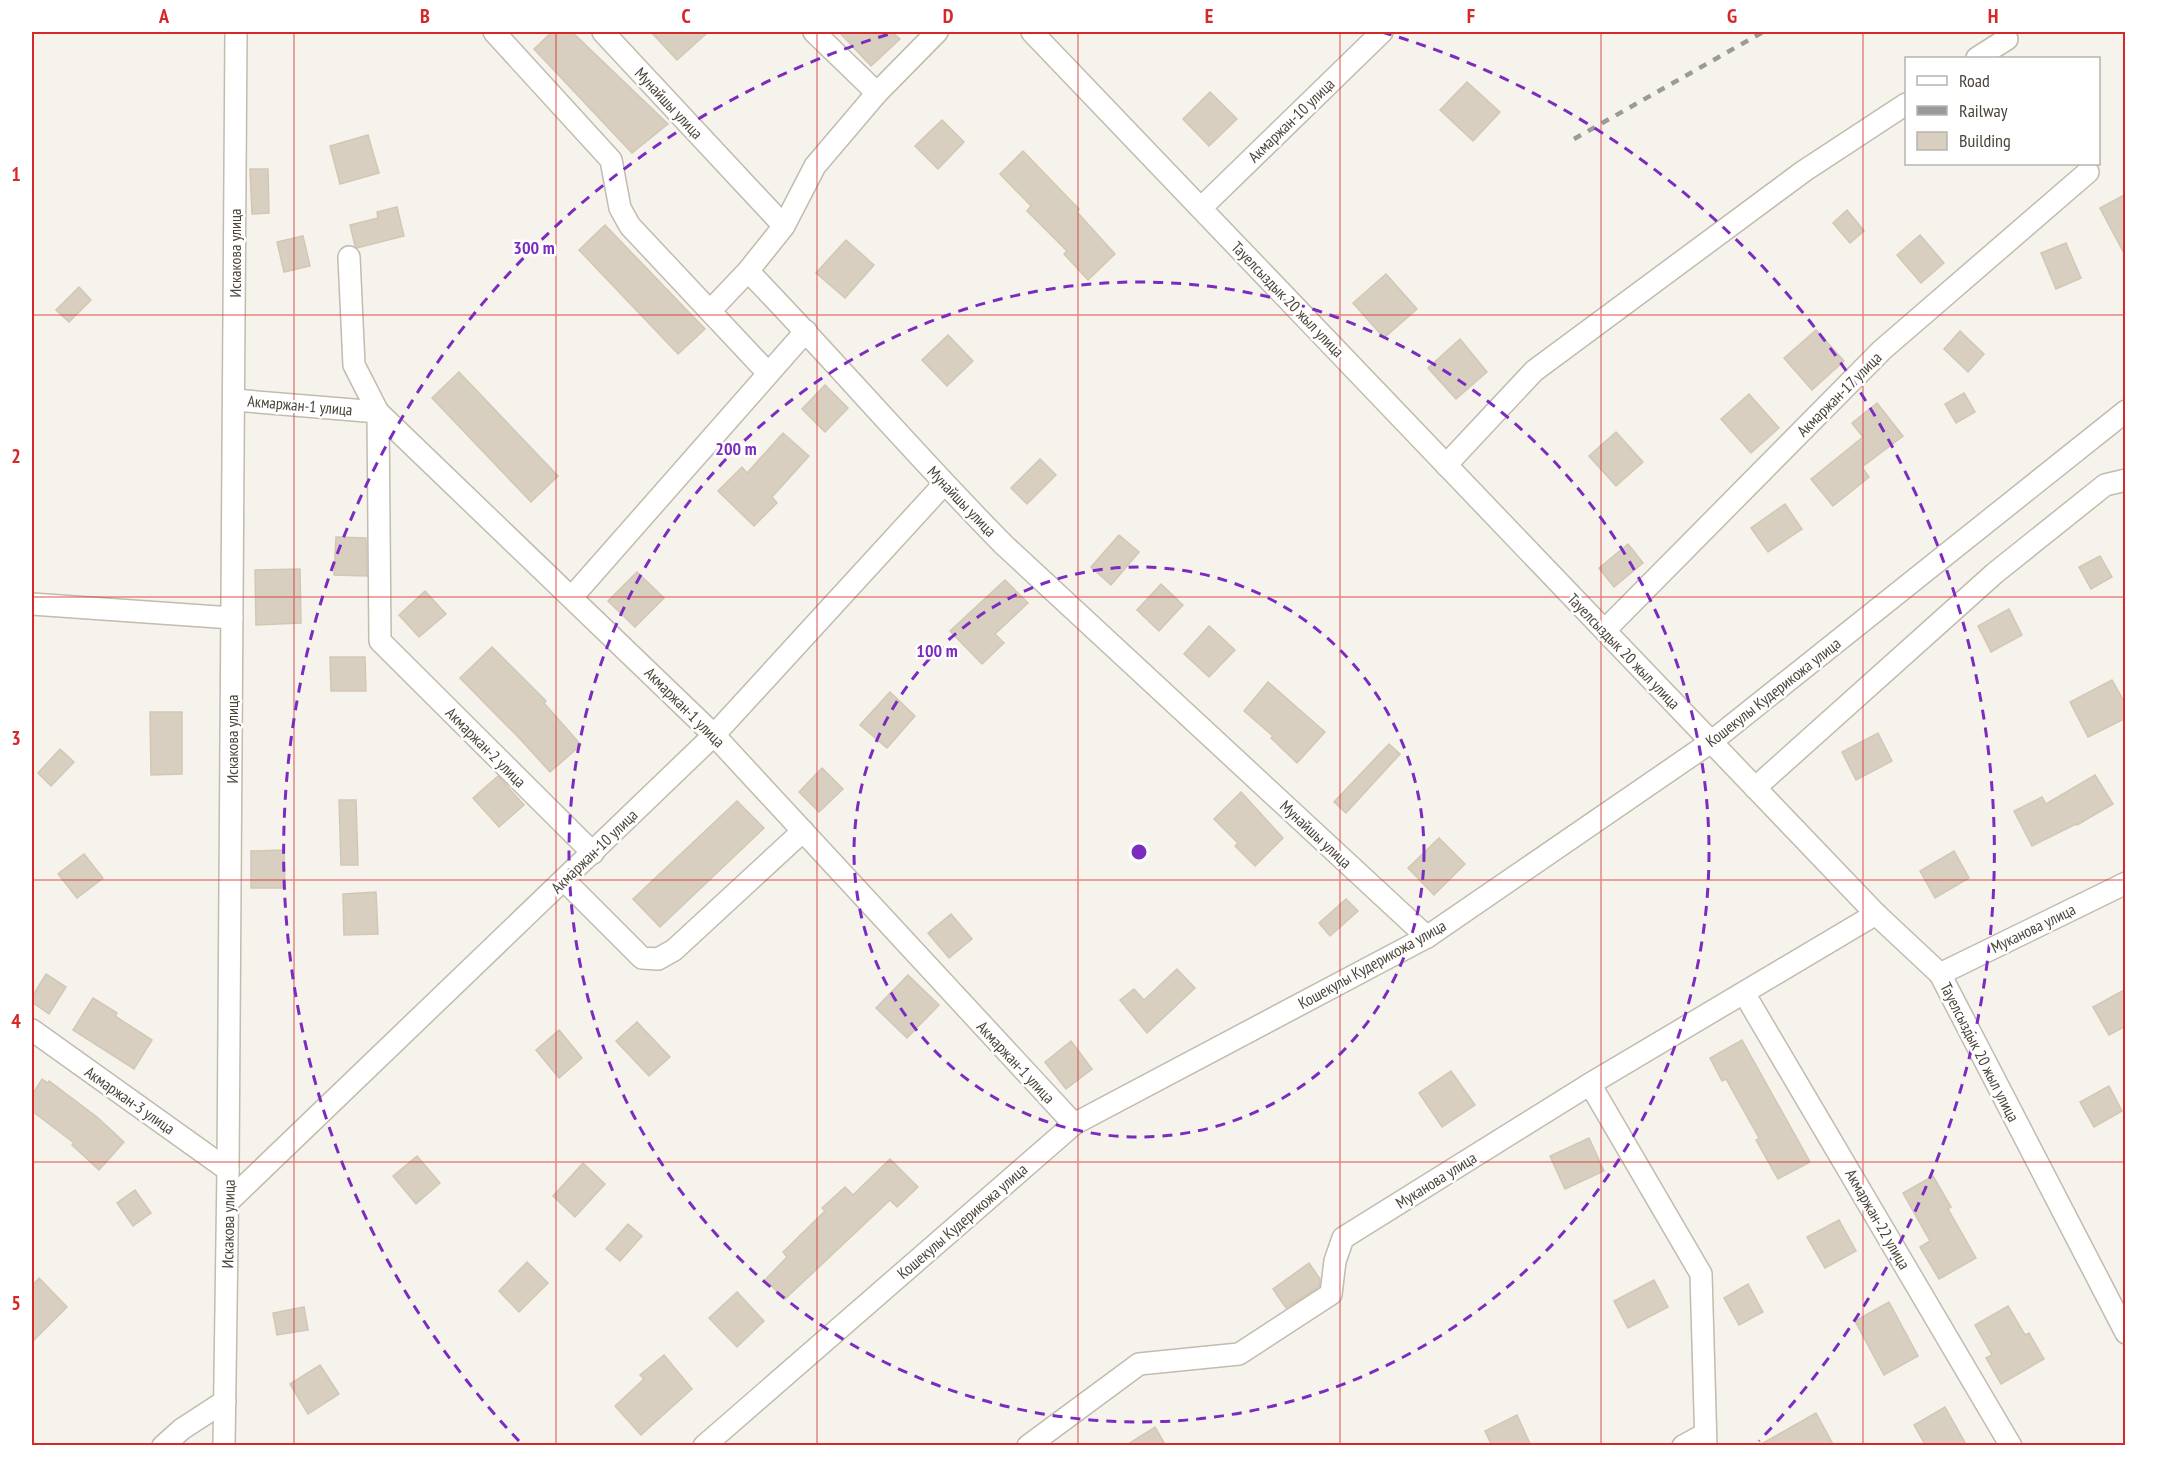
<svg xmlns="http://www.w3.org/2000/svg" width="2157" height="1477" font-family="'PT Sans Narrow',sans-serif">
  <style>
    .building { fill: #d8cfc1; stroke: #d3c7b4; stroke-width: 1.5 }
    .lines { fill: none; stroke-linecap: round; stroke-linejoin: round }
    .minor-casing { stroke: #c2bbae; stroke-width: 24 }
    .minor { stroke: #fff; stroke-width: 21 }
    .rail { stroke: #9a9a9a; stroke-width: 4.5; stroke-dasharray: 8 8; stroke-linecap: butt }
    .grid { fill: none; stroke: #d62828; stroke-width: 1.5; stroke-opacity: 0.55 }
    .ring { fill: none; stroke: #7b2cbf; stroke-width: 3; stroke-dasharray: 10 8 }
    .labels { text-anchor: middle; stroke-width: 5; stroke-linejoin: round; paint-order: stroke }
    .street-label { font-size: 16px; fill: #4b4439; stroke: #fff }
    .centre { fill: #7b2cbf; stroke: #fff; stroke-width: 3 }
    .ring-label { font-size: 18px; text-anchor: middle; font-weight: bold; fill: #7b2cbf; stroke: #fff; stroke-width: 5; stroke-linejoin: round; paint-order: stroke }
    .neatline { fill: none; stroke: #d62828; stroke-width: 2 }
    .grid-label { font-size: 20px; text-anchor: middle; font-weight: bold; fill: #d62828 }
  </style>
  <rect width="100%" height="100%" fill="#f6f3ec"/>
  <!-- building -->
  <g class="building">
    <polygon points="552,32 572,32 668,124 632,153 534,49"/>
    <polygon points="651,32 708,32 677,60"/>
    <polygon points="839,32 892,32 900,39 871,66"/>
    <polygon points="1467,82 1500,112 1473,141 1440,110"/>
    <polygon points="1210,92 1237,119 1209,146 1183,119"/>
    <polygon points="942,120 964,142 938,169 915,146"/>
    <polygon points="368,135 379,173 340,184 330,146"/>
    <polygon points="1023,151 1079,209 1077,212 1115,254 1088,280 1064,254 1067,251 1027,211 1031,206 1000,174"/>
    <polygon points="250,169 268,169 269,213 252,214"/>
    <polygon points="2126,194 2126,257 2100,208"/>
    <polygon points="397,207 404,236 357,248 355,246 350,225 378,218 377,212"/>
    <polygon points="1847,210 1864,231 1850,243 1833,223"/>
    <polygon points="605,225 705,329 678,354 579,250"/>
    <polygon points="1920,235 1944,263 1921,283 1897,255"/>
    <polygon points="303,236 310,266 284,272 277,242"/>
    <polygon points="846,240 874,265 845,298 816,273"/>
    <polygon points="2066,243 2081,278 2056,289 2041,253"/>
    <polygon points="1386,274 1417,309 1384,338 1353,303"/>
    <polygon points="79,287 91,300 69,322 56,310"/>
    <polygon points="1816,330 1844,361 1812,390 1784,358"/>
    <polygon points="1960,331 1984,354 1968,372 1944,349"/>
    <polygon points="948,335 973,361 947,386 922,360"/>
    <polygon points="1460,339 1487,372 1456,399 1428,368"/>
    <polygon points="459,372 558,476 531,502 432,398"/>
    <polygon points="825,385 848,408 825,432 802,409"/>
    <polygon points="1964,393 1975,412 1956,423 1945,404"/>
    <polygon points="1749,394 1779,428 1751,453 1721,419"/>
    <polygon points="1877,403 1903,436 1862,467 1869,477 1833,506 1811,479 1863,437 1852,423"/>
    <polygon points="1616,432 1643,462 1616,486 1589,456"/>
    <polygon points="783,433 809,456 772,497 777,503 754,526 718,491 742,467 747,473"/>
    <polygon points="1040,459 1056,475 1027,504 1011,488"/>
    <polygon points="1785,504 1802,529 1768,552 1751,528"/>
    <polygon points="1119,535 1139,552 1111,585 1091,567"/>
    <polygon points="336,537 366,538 367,576 334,575"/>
    <polygon points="1628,544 1643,563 1614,587 1599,568"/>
    <polygon points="2100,556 2112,577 2091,589 2079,567"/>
    <polygon points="300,569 301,623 256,625 255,570"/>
    <polygon points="637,572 664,598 635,627 608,601"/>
    <polygon points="1005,580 1028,603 995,634 1004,643 982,664 950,631"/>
    <polygon points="1161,584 1183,605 1159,631 1137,610"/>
    <polygon points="425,591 446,614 419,637 399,615"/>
    <polygon points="2009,609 2022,635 1991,652 1978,626"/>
    <polygon points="1209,626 1235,650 1209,677 1184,654"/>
    <polygon points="492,647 546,701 544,703 581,745 550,772 521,740 460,678"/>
    <polygon points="330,657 365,657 366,691 331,691"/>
    <polygon points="2112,680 2126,705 2126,718 2088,737 2070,702"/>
    <polygon points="1268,682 1325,732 1297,763 1271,738 1273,736 1244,711"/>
    <polygon points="890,692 915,716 887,748 860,725"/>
    <polygon points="150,712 182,712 182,774 151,775"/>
    <polygon points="1878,733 1892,761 1856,780 1842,752"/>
    <polygon points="1389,744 1400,754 1346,813 1334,802"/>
    <polygon points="60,749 74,762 51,786 38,773"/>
    <polygon points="822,768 843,789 819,812 799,792"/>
    <polygon points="2095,775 2113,804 2077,825 2076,824 2032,846 2014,811 2042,797 2046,804"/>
    <polygon points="498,776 524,805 499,827 473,798"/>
    <polygon points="1241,792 1283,838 1255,866 1235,846 1238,843 1214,819"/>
    <polygon points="339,800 356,800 358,865 341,865"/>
    <polygon points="737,801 764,828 660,927 633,899"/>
    <polygon points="1439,838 1465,864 1434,895 1408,868"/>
    <polygon points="284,850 285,888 251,888 251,851"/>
    <polygon points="1954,851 1969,878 1935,898 1920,871"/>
    <polygon points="84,854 103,878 77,898 58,874"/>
    <polygon points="376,892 378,934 344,935 343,894"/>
    <polygon points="1346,899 1358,911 1330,936 1319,923"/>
    <polygon points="951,914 972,939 949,958 928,933"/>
    <polygon points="1177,969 1195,988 1147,1033 1120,1000 1134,989 1144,1000"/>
    <polygon points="46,974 66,987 49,1014 32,1002 32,997"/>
    <polygon points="908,975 939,1005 907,1038 876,1008"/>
    <polygon points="2126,989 2126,1026 2109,1035 2093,1007"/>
    <polygon points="93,998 117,1013 115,1016 152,1040 134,1069 73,1030"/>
    <polygon points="637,1022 670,1057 649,1076 616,1041"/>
    <polygon points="559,1030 582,1058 559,1078 536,1050"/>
    <polygon points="1742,1040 1810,1162 1778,1179 1756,1140 1759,1138 1726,1079 1722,1081 1710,1058"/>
    <polygon points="1071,1041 1092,1069 1066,1089 1045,1062"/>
    <polygon points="1451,1071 1475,1105 1442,1127 1419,1093"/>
    <polygon points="42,1079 48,1083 49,1081 97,1117 124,1142 99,1170 72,1145 74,1143 32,1111 32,1095"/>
    <polygon points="2109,1086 2122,1111 2094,1127 2080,1102"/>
    <polygon points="1589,1138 1604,1171 1565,1189 1550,1156"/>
    <polygon points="417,1156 440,1183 416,1204 393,1176"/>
    <polygon points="890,1159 918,1187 897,1207 890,1200 785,1299 765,1280 787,1257 783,1252 825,1211 822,1208 845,1187 853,1195"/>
    <polygon points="583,1163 605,1184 575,1217 553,1196"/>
    <polygon points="1933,1176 1951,1207 1948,1209 1976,1258 1939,1279 1920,1247 1930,1241 1903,1193"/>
    <polygon points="135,1190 151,1213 133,1226 117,1203"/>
    <polygon points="1839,1220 1856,1251 1825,1268 1807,1237"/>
    <polygon points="628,1224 642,1236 620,1261 606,1249"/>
    <polygon points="527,1262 548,1283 519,1312 499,1291"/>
    <polygon points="1309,1263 1320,1279 1319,1287 1286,1308 1273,1289"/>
    <polygon points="39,1278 67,1307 32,1342 32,1286"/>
    <polygon points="1654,1280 1668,1307 1628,1328 1614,1301"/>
    <polygon points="1748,1284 1763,1312 1739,1325 1724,1298"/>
    <polygon points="737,1292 764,1321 737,1347 709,1318"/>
    <polygon points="1889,1302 1918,1356 1884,1375 1855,1321"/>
    <polygon points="2008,1306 2025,1335 2029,1333 2044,1359 2001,1384 1986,1358 1992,1355 1975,1325"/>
    <polygon points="304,1307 308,1330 277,1335 273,1313"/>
    <polygon points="664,1355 692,1389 641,1435 615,1406 644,1379 640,1375"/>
    <polygon points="320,1365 339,1394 308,1414 290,1384"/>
    <polygon points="1945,1407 1967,1446 1926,1446 1914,1425"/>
    <polygon points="1816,1413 1834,1446 1758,1446"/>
    <polygon points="1517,1415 1531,1446 1492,1446 1485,1431"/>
    <polygon points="1155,1427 1166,1446 1125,1446"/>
  </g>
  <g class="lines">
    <!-- minor casing -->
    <g class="minor-casing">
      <g id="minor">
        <polyline points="494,32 611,160 620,208 630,226 768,373"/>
        <path d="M603 32 784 226 748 271C835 361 916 456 1004 545L1427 937"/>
        <polyline points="814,32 877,93"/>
        <polyline points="1032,32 1876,914 1940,974 2126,1333"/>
        <polyline points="1977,58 2007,39"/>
        <polyline points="1201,208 1382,32"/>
        <polyline points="784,226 815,166 877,93 937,32"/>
        <polyline points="349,257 354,365 378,412 380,641 593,853"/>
        <polyline points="710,311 748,271"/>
        <polyline points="234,400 378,412 714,735 1074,1124"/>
        <polyline points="1446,465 1534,371 1804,171 1906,104"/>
        <polyline points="572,597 806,331"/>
        <polyline points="32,604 232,618"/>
        <polyline points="1605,630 1882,350 2088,172"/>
        <polyline points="1755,788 1995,573 2105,485 2126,480"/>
        <polyline points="564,880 642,958 658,959 674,950 803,831"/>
        <polyline points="1940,974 2126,883"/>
        <polyline points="1744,993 2011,1446"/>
        <polyline points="32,1030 228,1170"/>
        <polyline points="1590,1084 1701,1274 1706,1446"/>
        <polyline points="228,1202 714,735 944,484"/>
        <polyline points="163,1446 182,1429 225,1401"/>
        <polyline points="224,1446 228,1170 236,32"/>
        <polyline points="704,1446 1074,1124 1427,937 1711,742 2126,411"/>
        <polyline points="1028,1446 1139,1364 1239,1354 1331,1294 1335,1261 1343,1238 1590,1084 1876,914"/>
        <polyline points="1683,1446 1705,1434"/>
      </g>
    </g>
    <!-- minor -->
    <use href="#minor" class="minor"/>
    <!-- rail -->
    <polyline class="rail" points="1574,139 1763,32"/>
  </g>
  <!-- grid -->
  <path class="grid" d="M294 32V1446M556 32V1446M817 32V1446M1078 32V1446M1340 32V1446M1601 32V1446M1863 32V1446M32 315H2126M32 597H2126M32 880H2126M32 1162H2126"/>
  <!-- distance rings -->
  <g class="ring">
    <circle cx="1139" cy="852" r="285"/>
    <circle cx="1139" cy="852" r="570"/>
    <path d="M519 1441A855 855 0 0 1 896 32M1382 32A855 855 0 0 1 1759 1441"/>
  </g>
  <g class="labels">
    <!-- street labels -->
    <g class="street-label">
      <text transform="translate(669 103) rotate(47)" y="6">Мунайшы улица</text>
      <text transform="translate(1291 120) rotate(-44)" y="6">Акмаржан-10 улица</text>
      <text transform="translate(235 253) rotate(-90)" y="6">Искакова улица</text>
      <text transform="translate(1288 299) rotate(46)" y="6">Тауелсыздык 20 жыл улица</text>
      <text transform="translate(1839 394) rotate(-45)" y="6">Акмаржан-17 улица</text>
      <text transform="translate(300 405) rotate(5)" y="6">Акмаржан-1 улица</text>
      <text transform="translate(962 501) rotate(46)" y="6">Мунайшы улица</text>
      <text transform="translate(1624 651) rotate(46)" y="6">Тауелсыздык 20 жыл улица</text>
      <text transform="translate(1773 692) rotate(-38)" y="6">Кошекулы Кудерикожа улица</text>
      <text transform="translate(685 707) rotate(45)" y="6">Акмаржан-1 улица</text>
      <text transform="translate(232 739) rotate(-90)" y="6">Искакова улица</text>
      <text transform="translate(486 747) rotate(45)" y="6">Акмаржан-2 улица</text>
      <text transform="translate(1316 834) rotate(43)" y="6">Мунайшы улица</text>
      <text transform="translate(594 851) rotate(-44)" y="6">Акмаржан-10 улица</text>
      <text transform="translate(2033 928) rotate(-26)" y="6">Муканова улица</text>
      <text transform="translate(1372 964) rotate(-29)" y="6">Кошекулы Кудерикожа улица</text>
      <text transform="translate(1980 1052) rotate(63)" y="6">Тауелсыздык 20 жыл улица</text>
      <text transform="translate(1016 1062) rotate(47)" y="6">Акмаржан-1 улица</text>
      <text transform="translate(130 1100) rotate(35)" y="6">Акмаржан-3 улица</text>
      <text transform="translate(1436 1180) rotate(-32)" y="6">Муканова улица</text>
      <text transform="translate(1878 1219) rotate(60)" y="6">Акмаржан-22 улица</text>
      <text transform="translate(962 1221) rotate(-41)" y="6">Кошекулы Кудерикожа улица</text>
      <text transform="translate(228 1224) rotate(-89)" y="6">Искакова улица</text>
    </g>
  </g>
  <circle cx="1139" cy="852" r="9" class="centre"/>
  <g class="ring-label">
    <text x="534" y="254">300 m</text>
    <text x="736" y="455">200 m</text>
    <text x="937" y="657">100 m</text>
  </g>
  <!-- border -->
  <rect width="2157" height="1477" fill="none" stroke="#ffffff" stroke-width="66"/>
  <!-- legend -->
  <rect x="1905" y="57" width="195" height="108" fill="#ffffff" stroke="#b7b4b0" stroke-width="1.5"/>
  <rect x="1917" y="76" width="30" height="9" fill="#ffffff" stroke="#b7b4b0" stroke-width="1.5"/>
  <text x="1959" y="87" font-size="18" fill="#4b4439">Road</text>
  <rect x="1917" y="106" width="30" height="9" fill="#9a9a9a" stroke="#b7b4b0" stroke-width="1.5"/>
  <text x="1959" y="117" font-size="18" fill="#4b4439">Railway</text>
  <rect x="1917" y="132" width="30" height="18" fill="#d8cfc1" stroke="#b7b4b0" stroke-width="1.5"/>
  <text x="1959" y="147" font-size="18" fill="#4b4439">Building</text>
  <rect x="33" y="33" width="2091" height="1411" class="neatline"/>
  <g class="grid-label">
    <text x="164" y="23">A</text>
    <text x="425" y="23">B</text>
    <text x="686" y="23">C</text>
    <text x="948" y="23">D</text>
    <text x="1209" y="23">E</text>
    <text x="1471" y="23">F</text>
    <text x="1732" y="23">G</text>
    <text x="1993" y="23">H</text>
    <text x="16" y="181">1</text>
    <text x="16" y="463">2</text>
    <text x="16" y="745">3</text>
    <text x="16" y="1028">4</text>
    <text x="16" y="1310">5</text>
  </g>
</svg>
